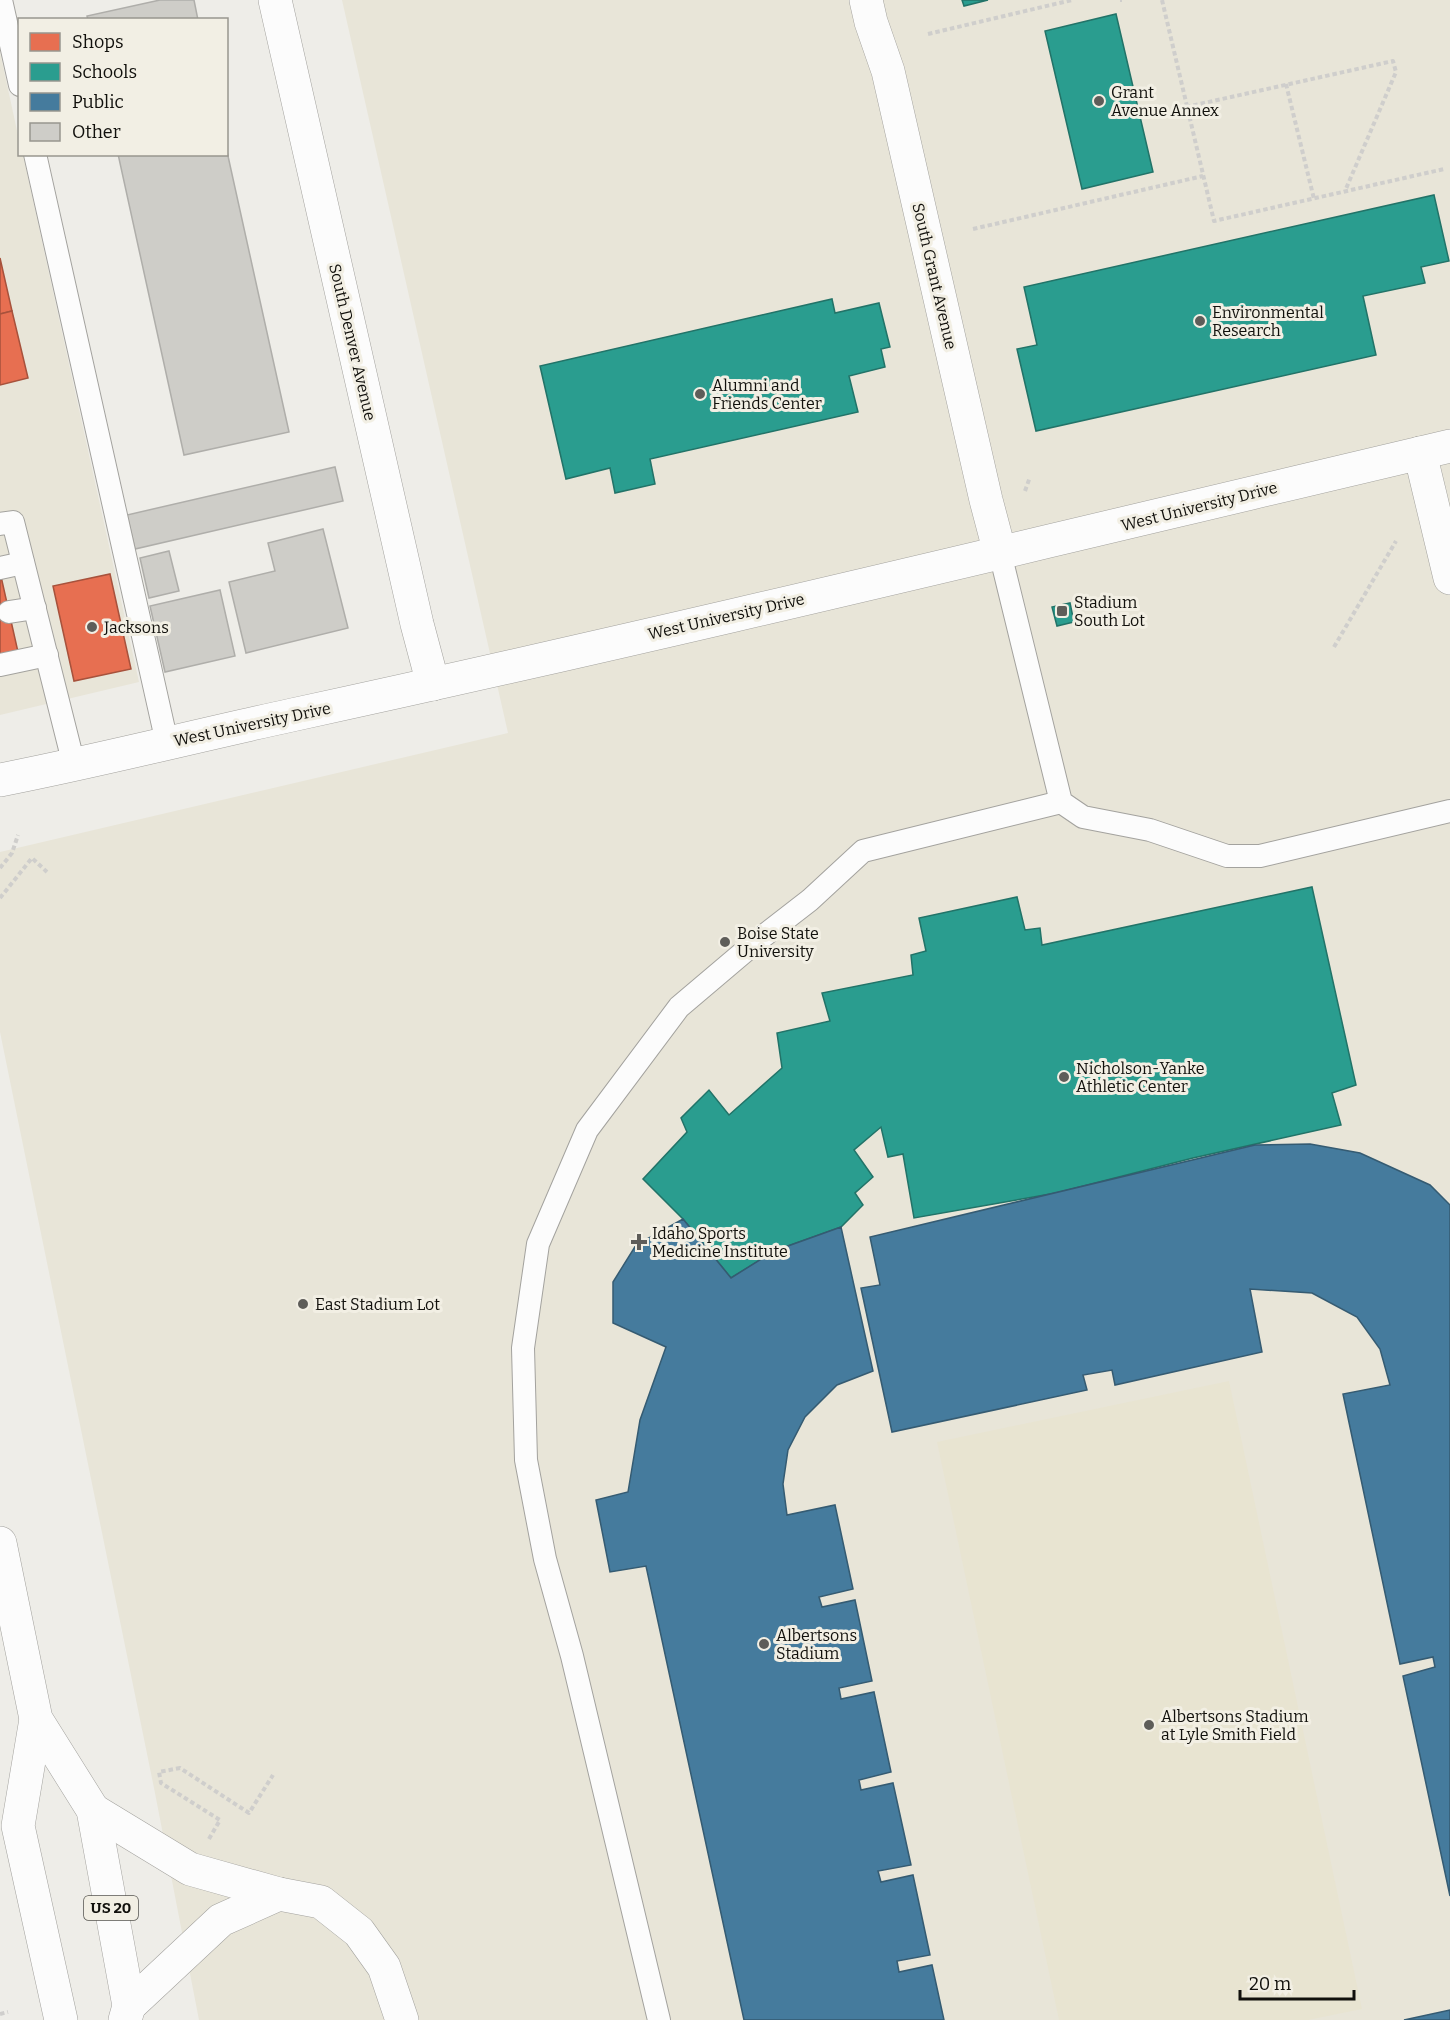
<svg xmlns="http://www.w3.org/2000/svg" width="1450" height="2020" font-family="Bitter,serif">
  <style>
    .built { fill: #e8e5d8 }
    .green { fill: #e8e4d1 }
    .shops { fill: #e76f51; stroke: #a7523c; stroke-width: 1.5 }
    .schools { fill: #2a9d8f; stroke: #227368; stroke-width: 1.5 }
    .public { fill: #457b9d; stroke: #355b72; stroke-width: 1.5 }
    .building { fill: #cecdc8; stroke: #afaeaa; stroke-width: 1.5 }
    .lines { fill: none; stroke-linecap: round; stroke-linejoin: round }
    .lane-casing { stroke: #a3a29e; stroke-width: 24 }
    .street-casing { stroke: #a3a29e; stroke-width: 34 }
    .secondary-casing { stroke: #a3a29e; stroke-width: 34 }
    .primary-casing { stroke: #a3a29e; stroke-width: 34 }
    .path { stroke: #cfcecc; stroke-width: 4; stroke-dasharray: 4.5 3; stroke-linecap: butt }
    .lane { stroke: #fcfcfc; stroke-width: 22 }
    .street { stroke: #fcfcfc; stroke-width: 33 }
    .secondary { stroke: #fcfcfc; stroke-width: 33 }
    .primary { stroke: #fcfcfc; stroke-width: 33 }
    .poi-dot { fill: #5e5d59; stroke: #f2efe4; stroke-width: 2 }
    .labels { text-anchor: middle; stroke-width: 6; stroke-linejoin: round; paint-order: stroke }
    .shield { fill: #f2efe4; stroke: #54534d; stroke-width: 1.5 }
    .shield-label { font-size: 15px; font-weight: bold; fill: #11100c }
    .poi-label { font-size: 16px; fill: #11100c; stroke: #f2efe4; text-anchor: start }
    .street-label { font-size: 16px; fill: #11100c; stroke: #f2efe4 }
  </style>
  <rect width="100%" height="100%" fill="#eeede8"/>
  <!-- built -->
  <g class="built">
    <polygon points="342,0 1450,0 1450,2020 199,2020 154,1788 0,1032 0,852 508,733"/>
    <polygon points="0,52 19,140 20,154 23,155 139,682 0,715"/>
  </g>
  <!-- green -->
  <polygon class="green" points="1229,1381 1362,2009 1308,2020 1059,2020 937,1442"/>
  <!-- shops -->
  <g class="shops">
    <polygon points="0,258 12,311 0,314"/>
    <polygon points="12,311 28,378 0,385 0,314"/>
    <polygon points="0,572 18,652 0,656"/>
    <polygon points="110,574 131,669 74,681 53,586"/>
  </g>
  <!-- schools -->
  <g class="schools">
    <polygon points="962,0 988,0 964,6"/>
    <polygon points="1116,14 1153,172 1082,189 1045,31"/>
    <polygon points="1434,195 1449,261 1421,267 1425,283 1363,296 1376,355 1036,431 1017,349 1037,345 1024,287"/>
    <polygon points="832,299 835,313 879,303 890,347 881,349 885,367 849,376 858,412 650,459 655,484 615,493 610,468 566,479 540,366"/>
    <polygon points="1070,603 1074,622 1057,626 1052,607"/>
    <polygon points="1312,887 1356,1085 1332,1093 1341,1125 1193,1158 1056,1193 914,1218 903,1154 888,1157 881,1127 854,1150 873,1177 855,1193 863,1205 841,1227 774,1251 731,1278 683,1219 643,1179 687,1132 681,1118 709,1090 729,1115 782,1068 777,1033 830,1021 822,993 913,975 911,955 926,951 919,918 1017,897 1025,930 1040,928 1042,945"/>
  </g>
  <!-- public -->
  <g class="public">
    <polygon points="1310,1144 1360,1153 1430,1185 1450,1205 1450,1896 1403,1676 1435,1667 1433,1657 1400,1664 1343,1394 1390,1385 1380,1349 1357,1317 1312,1293 1250,1289 1262,1352 1115,1385 1112,1370 1083,1375 1087,1390 892,1432 861,1288 880,1285 870,1237 1255,1145"/>
    <polygon points="683,1219 731,1278 774,1251 841,1227 873,1371 837,1385 805,1417 788,1450 783,1484 787,1515 835,1505 853,1589 819,1597 822,1607 855,1600 872,1681 839,1688 841,1699 874,1692 891,1772 859,1780 861,1790 893,1783 911,1865 878,1871 881,1882 913,1875 930,1955 897,1961 899,1972 932,1965 944,2020 744,2020 646,1566 610,1572 596,1500 628,1492 640,1420 666,1347 613,1323 613,1282 636,1245"/>
    <polygon points="1450,2010 1450,2020 1404,2020"/>
  </g>
  <!-- building -->
  <g class="building">
    <polygon points="160,0 194,0 198,20 88,20 87,16"/>
    <polygon points="226,147 289,432 184,455 118,154 226,154"/>
    <polygon points="335,467 343,501 135,549 127,515"/>
    <polygon points="323,529 348,628 246,653 229,582 275,571 268,543"/>
    <polygon points="169,551 179,591 149,598 140,558"/>
    <polygon points="220,590 235,656 165,672 150,606"/>
  </g>
  <g class="lines">
    <!-- lane casing -->
    <g class="lane-casing">
      <g id="lane">
        <polyline points="1,0 20,85"/>
        <polyline points="35,154 167,743"/>
        <polyline points="0,524 13,522 74,765"/>
        <polyline points="1000,553 1061,802 1083,817 1150,830 1227,856 1260,856 1450,811"/>
        <polyline points="0,568 23,563"/>
        <polyline points="9,612 35,608"/>
        <polyline points="0,665 47,655"/>
        <polyline points="659,2020 572,1656 545,1559 526,1460 523,1348 538,1244 587,1130 679,1007 757,941 810,900 863,851 1061,802"/>
      </g>
    </g>
    <!-- street casing -->
    <g class="street-casing">
      <g id="street">
        <polyline points="275,0 417,624 433,684"/>
        <polyline points="866,0 871,22 888,71 986,500 1000,553"/>
        <polyline points="1420,453 1450,578"/>
        <polyline points="93,1810 190,1869 279,1894 321,1902 359,1932 384,1967 402,2020"/>
        <polyline points="129,2006 221,1920 279,1894"/>
      </g>
    </g>
    <!-- secondary casing -->
    <g class="secondary-casing">
      <path id="secondary" d="M0 780C98 761 195 736 292 715 679 631 1064 537 1450 446"/>
    </g>
    <!-- primary casing -->
    <g class="primary-casing">
      <g id="primary">
        <polyline points="0,1543 36,1719 93,1810 129,2006 125,2020"/>
        <polyline points="36,1719 18,1826 61,2020"/>
      </g>
    </g>
    <!-- path -->
    <g class="path">
      <polyline points="1120,0 1122,0"/>
      <polyline points="1162,0 1214,221 1444,169"/>
      <polyline points="928,34 1072,0"/>
      <polyline points="1286,84 1314,199"/>
      <polyline points="1186,107 1393,61 1396,72 1345,191"/>
      <polyline points="973,229 1203,176"/>
      <polyline points="1025,491 1030,477"/>
      <polyline points="1334,647 1396,541"/>
      <polyline points="0,868 12,853 18,835"/>
      <polyline points="0,898 32,858 47,872"/>
      <polyline points="209,1839 220,1820 161,1783 159,1772 180,1768 249,1813 273,1775"/>
      <polyline points="0,2014 8,2012"/>
    </g>
    <!-- lane -->
    <use href="#lane" class="lane"/>
    <!-- street -->
    <use href="#street" class="street"/>
    <!-- secondary -->
    <use href="#secondary" class="secondary"/>
    <!-- primary -->
    <use href="#primary" class="primary"/>
  </g>
  <!-- markers -->
  <g class="poi-dot">
    <circle cx="1099" cy="101" r="6"/>
    <circle cx="1200" cy="321" r="6"/>
    <circle cx="700" cy="394" r="6"/>
    <rect x="1056" y="605" width="12" height="12" rx="3"/>
    <circle cx="92" cy="627" r="6"/>
    <circle cx="725" cy="942" r="6"/>
    <circle cx="1064" cy="1077" r="6"/>
    <path d="M636 1233h6v6h6v6h-6v6h-6v-6h-6v-6h6z"/>
    <circle cx="303" cy="1304" r="6"/>
    <circle cx="764" cy="1644" r="6"/>
    <circle cx="1149" cy="1725" r="6"/>
  </g>
  <g class="labels">
    <!-- shield labels -->
    <rect class="shield" x="84" y="1896" width="54" height="24" rx="4.5"/>
    <g class="shield-label">
      <text x="111" y="1913">US 20</text>
    </g>
    <!-- poi labels -->
    <g class="poi-label">
      <text x="1111" y="98">Grant<tspan x="1111" dy="18">Avenue Annex</tspan></text>
      <text x="1212" y="318">Environmental<tspan x="1212" dy="18">Research</tspan></text>
      <text x="712" y="391">Alumni and<tspan x="712" dy="18">Friends Center</tspan></text>
      <text x="1074" y="608">Stadium<tspan x="1074" dy="18">South Lot</tspan></text>
      <text x="104" y="633">Jacksons</text>
      <text x="737" y="939">Boise State<tspan x="737" dy="18">University</tspan></text>
      <text x="1076" y="1074">Nicholson-Yanke<tspan x="1076" dy="18">Athletic Center</tspan></text>
      <text x="652" y="1239">Idaho Sports<tspan x="652" dy="18">Medicine Institute</tspan></text>
      <text x="315" y="1310">East Stadium Lot</text>
      <text x="776" y="1641">Albertsons<tspan x="776" dy="18">Stadium</tspan></text>
      <text x="1161" y="1722">Albertsons Stadium<tspan x="1161" dy="18">at Lyle Smith Field</tspan></text>
    </g>
    <!-- street labels -->
    <g class="street-label">
      <text transform="translate(935 276) rotate(77)" y="6">South Grant Avenue</text>
      <text transform="translate(353 342) rotate(77)" y="6">South Denver Avenue</text>
      <text transform="translate(1199 506) rotate(-14)" y="6">West University Drive</text>
      <text transform="translate(726 616) rotate(-13)" y="6">West University Drive</text>
      <text transform="translate(252 724) rotate(-12)" y="6">West University Drive</text>
    </g>
  </g>
  <!-- legend -->
  <rect x="18" y="18" width="210" height="138" fill="#f2efe4" stroke="#98968e" stroke-width="1.5"/>
  <rect x="30" y="33" width="30" height="18" fill="#e76f51" stroke="#98968e" stroke-width="1.5"/>
  <text x="72" y="48" font-size="18" fill="#11100c">Shops</text>
  <rect x="30" y="63" width="30" height="18" fill="#2a9d8f" stroke="#98968e" stroke-width="1.5"/>
  <text x="72" y="78" font-size="18" fill="#11100c">Schools</text>
  <rect x="30" y="93" width="30" height="18" fill="#457b9d" stroke="#98968e" stroke-width="1.5"/>
  <text x="72" y="108" font-size="18" fill="#11100c">Public</text>
  <rect x="30" y="123" width="30" height="18" fill="#cecdc8" stroke="#98968e" stroke-width="1.5"/>
  <text x="72" y="138" font-size="18" fill="#11100c">Other</text>
  <!-- scale -->
  <path d="M1240 1990v9h114v-9" fill="none" stroke="#11100c" stroke-width="3"/>
  <text x="1249" y="1990" font-size="18" fill="#11100c" stroke="#f2efe4" stroke-width="4.5" paint-order="stroke">20 m</text>
</svg>
